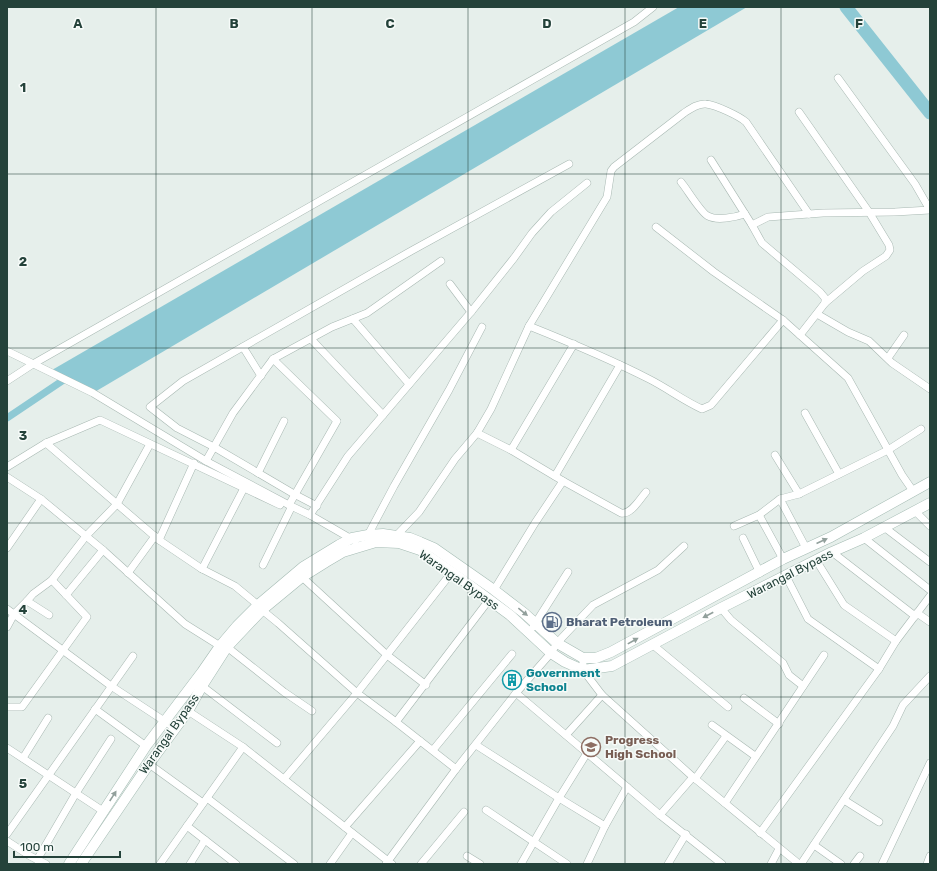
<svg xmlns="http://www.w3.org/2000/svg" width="937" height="871" font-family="Rubik,sans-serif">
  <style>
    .water { fill: #8ec9d4 }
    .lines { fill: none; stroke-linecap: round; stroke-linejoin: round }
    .canal { stroke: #8ec9d4; stroke-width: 7 }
    .river { stroke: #8ec9d4; stroke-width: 13 }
    .minor-casing { stroke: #a8b8b2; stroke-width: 8 }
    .secondary-casing { stroke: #a4bbb3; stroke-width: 11 }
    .minor { stroke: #fff; stroke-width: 7 }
    .secondary { stroke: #fff; stroke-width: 10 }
    .oneway { fill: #92a09c }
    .grid { fill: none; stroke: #24423a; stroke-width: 1; stroke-opacity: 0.55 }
    .labels { text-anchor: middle; stroke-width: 3; stroke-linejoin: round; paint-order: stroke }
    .street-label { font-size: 12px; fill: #24423a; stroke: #f7fbf9 }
    .service-label { font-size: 12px; font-weight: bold; fill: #4e5e75; stroke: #f7fbf9; text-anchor: start }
    .culture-label { font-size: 12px; font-weight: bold; fill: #0d838f; stroke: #f7fbf9; text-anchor: start }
    .education-label { font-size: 12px; font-weight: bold; fill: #785e54; stroke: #f7fbf9; text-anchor: start }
    .grid-label { font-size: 13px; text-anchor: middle; font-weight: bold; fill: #24423a; stroke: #f7fbf9; stroke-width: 3; stroke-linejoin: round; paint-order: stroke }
  </style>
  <rect width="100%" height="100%" fill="#e6efeb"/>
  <!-- water -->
  <polygon class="water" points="679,7 747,7 93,393 52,370"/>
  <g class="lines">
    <!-- canal -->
    <polyline class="canal" points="7,418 68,377"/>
    <!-- river -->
    <polyline class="river" points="846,7 930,113"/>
    <!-- minor casing -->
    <g class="minor-casing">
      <g id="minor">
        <polyline points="799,112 869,212 889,245 890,250 886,256 863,271 825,303"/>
        <polyline points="711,160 752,225"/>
        <path d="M681 182C687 189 701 213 708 216 717 221 736 217 745 214"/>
        <polyline points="656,227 714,272 783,320 848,378 902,475 913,491"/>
        <polyline points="450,284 471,312"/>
        <polyline points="817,314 848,332 869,341 892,363 930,389"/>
        <polyline points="353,319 409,384"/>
        <path d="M529 326C569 342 610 359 649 379 667 388 684 401 702 409L711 405 783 320"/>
        <polyline points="800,335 825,303 825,298 820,292 762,243 752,225 768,217 823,213 895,212 930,210 915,184 838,78"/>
        <polyline points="311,339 383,415"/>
        <polyline points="243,347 261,376"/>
        <polyline points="7,351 93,393 206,461 289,505 310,515 355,541"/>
        <polyline points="888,358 904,335"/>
        <polyline points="273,359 337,421 289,505"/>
        <polyline points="7,381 33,364 634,22 653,7"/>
        <polyline points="805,413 839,474"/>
        <polyline points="477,433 511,450 563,481 535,523 494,590"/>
        <polyline points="46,443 159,540 202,569 235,586 258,605"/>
        <polyline points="511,450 574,344"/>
        <polyline points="775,455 799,494 888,450 921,429"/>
        <polyline points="206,461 233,413 273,359 332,327 367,313 441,261"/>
        <polyline points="7,467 46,443 100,420 280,505"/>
        <polyline points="258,473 284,421"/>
        <polyline points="555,476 620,365"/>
        <polyline points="7,477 41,499 103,550 185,624 220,646"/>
        <path d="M563 481 621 513C631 515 640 499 646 492"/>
        <polyline points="780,499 806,548"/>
        <polyline points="317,506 294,494 214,447 177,428 150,407 183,381 411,251 569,164"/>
        <polyline points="915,511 930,526"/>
        <polyline points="310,515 348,456 471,312 514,258 532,233 551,212 587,183"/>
        <polyline points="759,515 783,559"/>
        <polyline points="734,526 759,515 780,499 799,494"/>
        <polyline points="884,527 930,562"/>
        <polyline points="368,535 394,486 449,390 482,327"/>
        <path d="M396 536 419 512 455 459 477 433 491 409 529 326 607 197 611 171 614 167 684 113C690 109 698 103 706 104 716 105 739 116 746 122L809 214"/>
        <polyline points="743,538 760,573"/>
        <polyline points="864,538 930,590"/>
        <polyline points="159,540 194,463"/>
        <polyline points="7,548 41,499"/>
        <polyline points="832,552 915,616"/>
        <polyline points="816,560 844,605 896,641"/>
        <polyline points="263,565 290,510"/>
        <polyline points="202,569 244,488"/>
        <polyline points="128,573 155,536"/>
        <polyline points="786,576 808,619 879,669"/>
        <polyline points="302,577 387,655 426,685"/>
        <polyline points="66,595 103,550"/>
        <polyline points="27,601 33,594 52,580 86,536 117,504 150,444"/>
        <polyline points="721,608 731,620 783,663 789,675 803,686"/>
        <polyline points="7,609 111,686 175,728"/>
        <polyline points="262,610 278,623 357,693 396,722"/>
        <polyline points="917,613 930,622"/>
        <polyline points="7,627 14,614 27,601 49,615"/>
        <polyline points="533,627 568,572"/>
        <polyline points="653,645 728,707"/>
        <polyline points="227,647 284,692 312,711"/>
        <polyline points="583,658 583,670 602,695 693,777 799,864"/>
        <polyline points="202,686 277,743"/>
        <polyline points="516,693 587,753 559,798 521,864"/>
        <polyline points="744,698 779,724"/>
        <polyline points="7,707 22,707 87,617 52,580"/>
        <polyline points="95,709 146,746"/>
        <polyline points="188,711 243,747 187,826 205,840 190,864"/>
        <polyline points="712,725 755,756"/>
        <polyline points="566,735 602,695"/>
        <polyline points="476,745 559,798 605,826"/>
        <polyline points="243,747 388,861 386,864"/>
        <polyline points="7,748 103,811"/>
        <polyline points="433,750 512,654"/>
        <polyline points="587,753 660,815 722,864"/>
        <polyline points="23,758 48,718"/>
        <polyline points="149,764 203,803"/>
        <polyline points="456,769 396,722 489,600"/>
        <polyline points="284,779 357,693 452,572"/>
        <polyline points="695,779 726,736"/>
        <polyline points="207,798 294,864"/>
        <polyline points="844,800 879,822"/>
        <polyline points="725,803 824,655"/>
        <polyline points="486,810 567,864"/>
        <polyline points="660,815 693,777"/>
        <polyline points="345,827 420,741"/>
        <polyline points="760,833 879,669 896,641 930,596"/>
        <polyline points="7,834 133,656"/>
        <polyline points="205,840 236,864"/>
        <polyline points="7,841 30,856 46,864"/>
        <polyline points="814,845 841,864"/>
        <polyline points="467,856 480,864"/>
        <polyline points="37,860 76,793 111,739"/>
        <polyline points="160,864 187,826"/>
        <polyline points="330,864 352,833"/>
        <polyline points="392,864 388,861 456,769 516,693 551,653 557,643 593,605 658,570 684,546"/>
        <polyline points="421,864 464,812"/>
        <polyline points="587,864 605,826 627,787"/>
        <polyline points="668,864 686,834"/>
        <polyline points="771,864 779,849"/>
        <polyline points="801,864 893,726 903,705 930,676"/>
        <polyline points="854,864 860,856"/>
        <polyline points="882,864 930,763"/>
        <polyline points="927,864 930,856"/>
      </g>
    </g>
    <!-- secondary casing -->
    <g class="secondary-casing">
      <g id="secondary">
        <polyline points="69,864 146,746 202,672 220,646 237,626 258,605 303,567 339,545 352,538 368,535 383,534 410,538 420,542 434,548 494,590 524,613 557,643 583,658 596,658 611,652 783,559 831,537 930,482"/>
        <polyline points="81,864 149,764 188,711 202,686 227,647 262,610 302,577 326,562 343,552 376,542 399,543 420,550 452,572 510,615 551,653 565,662 583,670 612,666 721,608 832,552 864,538 930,503"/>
      </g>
    </g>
    <!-- minor -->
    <use href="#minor" class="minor"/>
    <!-- secondary -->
    <use href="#secondary" class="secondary"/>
  </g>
  <!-- one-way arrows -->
  <defs><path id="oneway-solid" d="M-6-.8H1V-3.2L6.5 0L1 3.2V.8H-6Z"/></defs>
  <g class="oneway">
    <use href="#oneway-solid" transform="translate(822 541) rotate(-24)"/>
    <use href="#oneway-solid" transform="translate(523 612) rotate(39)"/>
    <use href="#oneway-solid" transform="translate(708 615) rotate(152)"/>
    <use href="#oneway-solid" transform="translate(633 641) rotate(-29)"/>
    <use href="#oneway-solid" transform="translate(113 796) rotate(-57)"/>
  </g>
  <!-- grid -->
  <path class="grid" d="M156 7V864M312 7V864M468 7V864M625 7V864M781 7V864M7 174H930M7 348H930M7 523H930M7 697H930"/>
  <!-- icons -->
  <defs>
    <g id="fuel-ring" transform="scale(1)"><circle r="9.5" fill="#f7fbf9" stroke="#5c6f8a" stroke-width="1.5"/><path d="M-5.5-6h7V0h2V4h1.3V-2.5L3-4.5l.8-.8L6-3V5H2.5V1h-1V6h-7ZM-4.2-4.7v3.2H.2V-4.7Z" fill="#5c6f8a"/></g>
    <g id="building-ring" transform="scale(1)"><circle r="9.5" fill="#f7fbf9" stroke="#0f9aa8" stroke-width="1.5"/><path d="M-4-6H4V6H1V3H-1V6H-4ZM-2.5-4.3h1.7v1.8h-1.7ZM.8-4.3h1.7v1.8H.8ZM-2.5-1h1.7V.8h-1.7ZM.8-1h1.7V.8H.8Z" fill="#0f9aa8"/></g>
    <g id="university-ring" transform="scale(1)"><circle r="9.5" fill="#f7fbf9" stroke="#8d6e63" stroke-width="1.5"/><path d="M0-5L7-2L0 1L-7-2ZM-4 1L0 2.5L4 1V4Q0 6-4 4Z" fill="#8d6e63"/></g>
  </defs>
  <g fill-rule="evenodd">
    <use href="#fuel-ring" x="552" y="622"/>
    <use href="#building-ring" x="512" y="680"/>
    <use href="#university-ring" x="591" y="747"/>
  </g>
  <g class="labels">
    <!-- street labels -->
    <g class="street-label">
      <text transform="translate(790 574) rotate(-27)" y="4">Warangal Bypass</text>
      <text transform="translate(459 580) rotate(35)" y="4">Warangal Bypass</text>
      <text transform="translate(169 734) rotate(-55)" y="4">Warangal Bypass</text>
    </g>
    <!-- service labels -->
    <g class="service-label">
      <text x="566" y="626">Bharat Petroleum</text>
    </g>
    <!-- culture labels -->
    <g class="culture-label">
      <text x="526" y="677">Government<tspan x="526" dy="14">School</tspan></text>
    </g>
    <!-- education labels -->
    <g class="education-label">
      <text x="605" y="744">Progress<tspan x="605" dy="14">High School</tspan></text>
    </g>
  </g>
  <g class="grid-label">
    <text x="78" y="28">A</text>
    <text x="234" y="28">B</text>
    <text x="390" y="28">C</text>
    <text x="547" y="28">D</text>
    <text x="703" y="28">E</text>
    <text x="859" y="28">F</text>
    <text x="23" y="92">1</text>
    <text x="23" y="266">2</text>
    <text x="23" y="440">3</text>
    <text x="23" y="614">4</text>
    <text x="23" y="788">5</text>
  </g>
  <!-- border -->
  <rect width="937" height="871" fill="none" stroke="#24423a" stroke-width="16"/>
  <!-- scale -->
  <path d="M14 851v6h106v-6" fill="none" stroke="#24423a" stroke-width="2"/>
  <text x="20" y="851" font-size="12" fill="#24423a" stroke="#f7fbf9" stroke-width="3" paint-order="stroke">100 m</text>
</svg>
